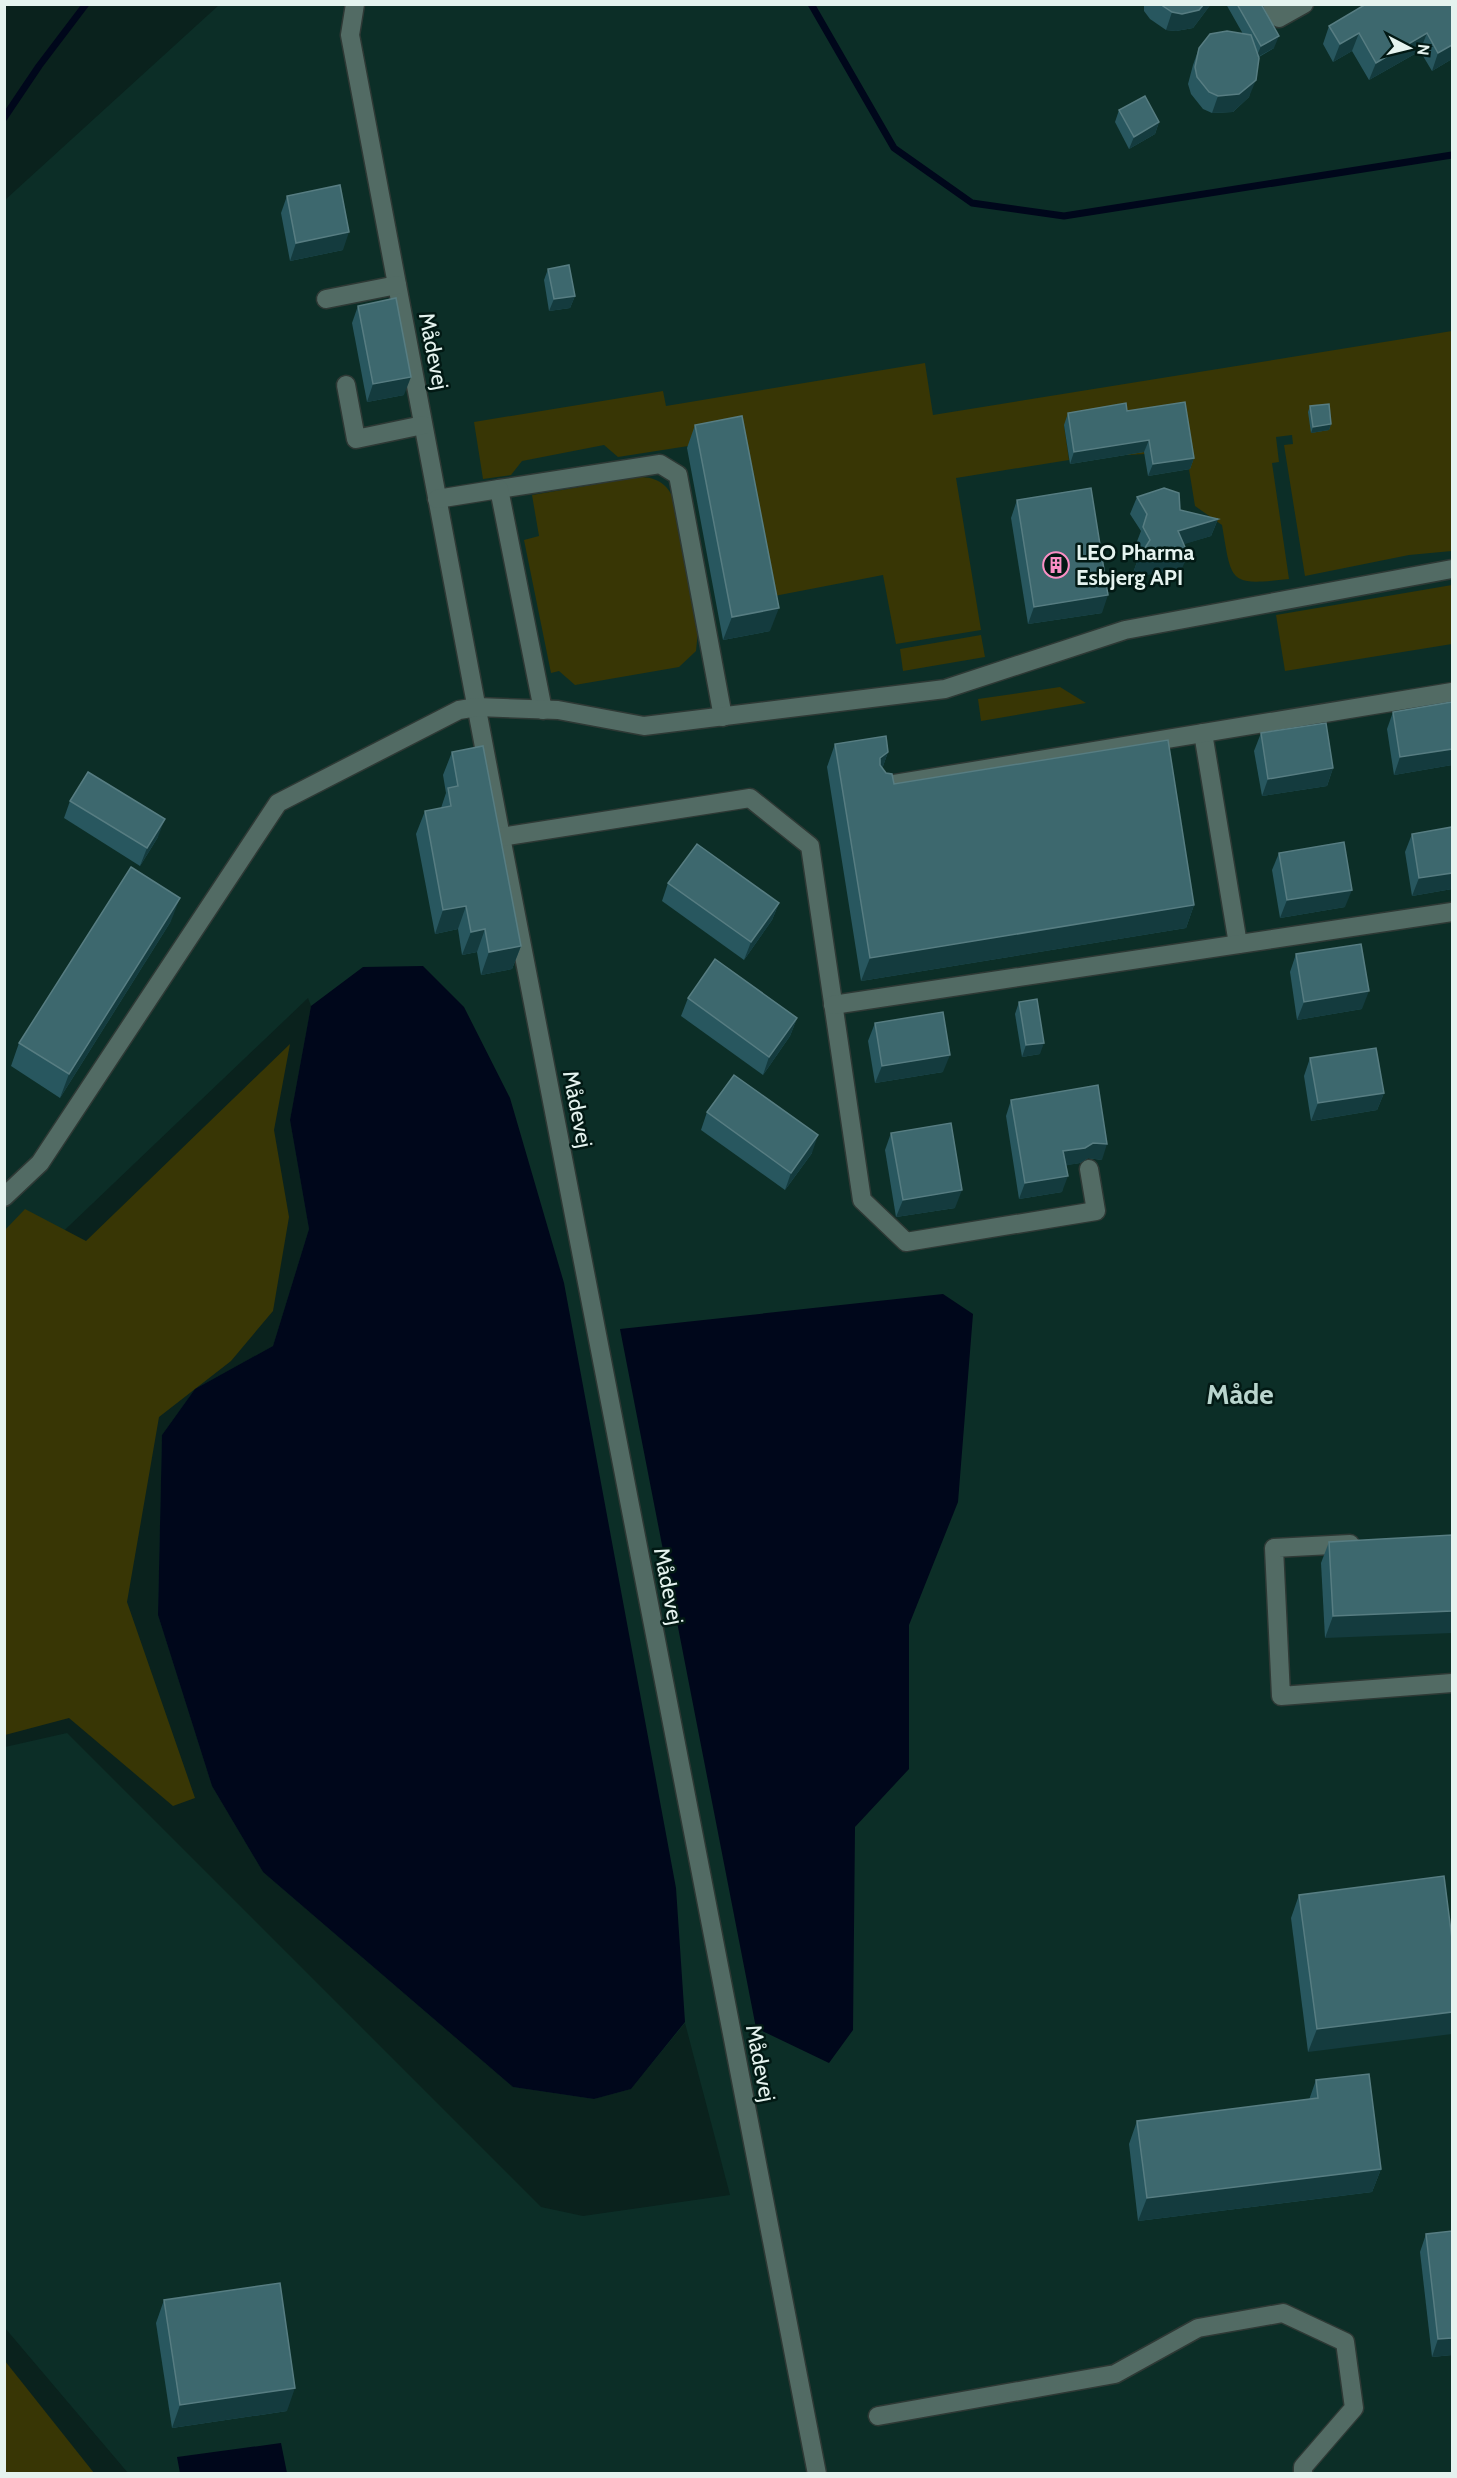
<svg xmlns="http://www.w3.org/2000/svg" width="1457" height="2478" font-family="Cabin,sans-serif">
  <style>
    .built { fill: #0c2e27 }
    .green { fill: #383605 }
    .water { fill: #00071b }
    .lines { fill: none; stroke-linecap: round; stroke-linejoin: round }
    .stream { stroke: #00071b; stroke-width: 7 }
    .minor-casing { stroke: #2e3935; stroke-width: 21 }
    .minor { stroke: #526b64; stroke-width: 18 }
    .wall { fill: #28575f }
    .shaded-wall { fill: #143b3e }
    .building { fill: #3d686e; stroke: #577d82; stroke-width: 1.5 }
    .labels { text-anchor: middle; stroke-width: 5; stroke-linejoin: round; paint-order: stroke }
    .street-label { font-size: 22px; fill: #e5f3ef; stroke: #021914 }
    .poi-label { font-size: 22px; font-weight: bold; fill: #e5f3ef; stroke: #021914; text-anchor: start }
    .district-label { font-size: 28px; font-weight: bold; fill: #b9d5cd; stroke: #021914 }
  </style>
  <rect width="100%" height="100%" fill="#0a221d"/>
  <!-- built -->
  <polygon class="built" points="219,5 1452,5 1452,2473 128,2473 5,2328 5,1747 67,1733 541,2207 583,2216 730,2195 685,2023 631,2089 594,2099 513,2087 263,1872 212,1786 158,1615 162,1435 195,1389 273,1346 309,1229 290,1120 311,1006 308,998 5,1287 5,200"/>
  <!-- green -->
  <g class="green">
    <path d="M1452 331V551L1409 555 1305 576 1284 445 1293 444 1292 435 1276 437 1279 462 1272 463 1289 579C1228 586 1232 583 1222 525L1195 506 1180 414 1139 421 1145 454 1128 455 1064 425 1069 460 956 478 981 630 896 644 883 575 764 598 733 439 618 457 604 445 522 461 511 475 483 479 474 422 663 391 666 406 925 363 933 415Z"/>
    <path d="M639 477C658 477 669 485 675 503L698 631 696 651 679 667 575 685 559 671 551 673 524 540 539 536 532 495Z"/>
    <polygon points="1452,585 1452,644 1285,671 1276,615"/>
    <polygon points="981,635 985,657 903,671 900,649"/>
    <polygon points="1060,687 1086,703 981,721 978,699"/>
    <polygon points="290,1044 274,1130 289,1217 273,1311 231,1361 159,1417 127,1602 195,1798 173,1806 69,1718 5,1735 5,1230 25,1209 86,1241"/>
    <polygon points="4,2361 5,2361 94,2473 5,2473"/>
  </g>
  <!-- water -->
  <g class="water">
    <polygon points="423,966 464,1007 510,1098 564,1283 676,1888 685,2022 631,2089 594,2099 513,2087 263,1872 212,1786 158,1615 162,1435 195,1389 273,1346 309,1229 290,1120 311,1006 363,967"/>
    <polygon points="943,1294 973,1314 958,1502 909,1625 909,1769 855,1827 853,2030 829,2063 756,2028 620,1329"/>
    <polygon points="281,2443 287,2473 180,2473 177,2457"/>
  </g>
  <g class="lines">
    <!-- stream -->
    <g class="stream">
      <polyline points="811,4 894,148 972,203 1064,216 1452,155"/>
      <polyline points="4,118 39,66 86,4"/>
    </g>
    <!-- minor casing -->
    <g class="minor-casing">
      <g id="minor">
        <polyline points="355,4 350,35 501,837 817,2474"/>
        <polyline points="1272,4 1279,18 1304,4"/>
        <polyline points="326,299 397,285"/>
        <polyline points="346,385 356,439 423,425"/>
        <polyline points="499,489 660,464 678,475 723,717"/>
        <polyline points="437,499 499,489 543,710"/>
        <polyline points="1203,733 1238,944"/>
        <polyline points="882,786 1452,692"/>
        <polyline points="501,837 750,798 810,846 862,1200 906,1242 1096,1211 1089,1169"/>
        <polyline points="833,1005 1452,912"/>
        <polyline points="4,1197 40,1163 278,803 459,710 477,707 558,710 644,726 945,689 1125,630 1452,569"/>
        <polyline points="1350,1544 1274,1548 1281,1696 1452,1683"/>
        <polyline points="878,2416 1115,2374 1198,2328 1283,2313 1345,2342 1354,2408 1303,2467 1303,2474"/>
      </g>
    </g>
    <!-- minor -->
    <use href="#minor" class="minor"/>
  </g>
  <!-- wall -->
  <g class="wall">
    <polygon points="1144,4 1211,4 1193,28 1176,31 1166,30 1150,19 1144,11"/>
    <polygon points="1226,4 1261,4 1274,48 1259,57 1249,97 1233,112 1212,113 1203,109 1191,94 1188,84 1193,65 1199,48 1243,34"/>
    <polygon points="1452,4 1452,59 1432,71 1420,51 1369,80 1352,51 1333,62 1323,44 1329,26"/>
    <polygon points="1119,110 1159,122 1155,134 1129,149 1115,122"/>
    <polygon points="287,196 343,250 290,261 281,213"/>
    <polygon points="548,269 575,296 570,308 549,311 544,280"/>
    <polygon points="358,306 404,395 367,402 352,323"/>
    <polygon points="1310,406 1331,424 1329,430 1311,433 1308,412"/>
    <polygon points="1127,411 1194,458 1190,469 1148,476 1144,452 1070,464 1064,425 1068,413"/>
    <polygon points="695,425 770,631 723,640 687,448"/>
    <polygon points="1137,497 1180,510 1218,519 1211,536 1183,544 1181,571 1132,576 1138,559 1142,553 1136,544 1141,531 1130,514"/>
    <polygon points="1017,500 1102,613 1028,624 1011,518"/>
    <polygon points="1452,702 1452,765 1394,775 1387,729 1393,712"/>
    <polygon points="1261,733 1333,768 1327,786 1262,796 1254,751"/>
    <polygon points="835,744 888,752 882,769 894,784 1194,905 1186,928 861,981 827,767"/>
    <polygon points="452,752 521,946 512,969 481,975 477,952 462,955 458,929 435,934 416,834 425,811 441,808 446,793 443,775"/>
    <polygon points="70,801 158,837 140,866 64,818"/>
    <polygon points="1452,827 1452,889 1412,896 1405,852 1412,834"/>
    <polygon points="1279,853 1345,907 1280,918 1272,870"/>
    <polygon points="668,883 779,903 772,920 744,960 662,901"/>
    <polygon points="171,921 60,1098 11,1066 19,1043"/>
    <polygon points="1296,954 1362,1009 1297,1020 1290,972"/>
    <polygon points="688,998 797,1018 790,1036 763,1075 681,1016"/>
    <polygon points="1019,1002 1040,1054 1022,1057 1015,1014"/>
    <polygon points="875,1023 943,1072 875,1083 868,1041"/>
    <polygon points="1310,1058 1384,1093 1377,1110 1311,1121 1304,1076"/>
    <polygon points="1011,1100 1102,1160 1088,1158 1080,1163 1066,1165 1062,1192 1019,1199 1006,1116"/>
    <polygon points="707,1112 812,1153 785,1190 701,1130"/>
    <polygon points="891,1133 955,1208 896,1217 885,1150"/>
    <polygon points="1452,1535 1325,1638 1321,1563 1329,1542"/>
    <polygon points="1299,1895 1452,1939 1308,2052 1291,1918"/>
    <polygon points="1316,2080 1381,2169 1372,2192 1138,2221 1129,2144 1137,2121 1309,2100"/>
    <polygon points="1426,2234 1452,2355 1432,2357 1420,2252"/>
    <polygon points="164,2300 287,2411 172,2428 156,2323"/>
  </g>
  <!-- shaded-wall -->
  <g class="shaded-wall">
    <polygon points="1204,4 1211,4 1193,28 1176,31 1166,30 1172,12"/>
    <polygon points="1359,33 1352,51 1333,62 1340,44"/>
    <polygon points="1427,33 1420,51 1369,80 1376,63"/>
    <polygon points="1279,36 1274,48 1256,58 1261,46"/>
    <polygon points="1452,45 1452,59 1432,71 1438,53"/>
    <polygon points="1256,80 1249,97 1233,112 1212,113 1218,96"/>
    <polygon points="1159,122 1155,134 1129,149 1134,137"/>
    <polygon points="349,232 343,250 290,261 296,243"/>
    <polygon points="575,296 570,308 549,311 554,299"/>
    <polygon points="411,377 404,395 367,402 373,384"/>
    <polygon points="1331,424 1329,430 1311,433 1313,427"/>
    <polygon points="1149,440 1144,452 1070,464 1074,452"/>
    <polygon points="1194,458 1190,469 1148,476 1153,464"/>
    <polygon points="1218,519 1211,536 1172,548 1178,531"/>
    <polygon points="1188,554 1181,571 1132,576 1138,559"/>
    <polygon points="1108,595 1102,613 1028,624 1034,607"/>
    <polygon points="779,608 770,631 723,640 732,617"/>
    <polygon points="1452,749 1452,765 1394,775 1400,757"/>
    <polygon points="888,752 880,775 872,782 880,758"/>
    <polygon points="1333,768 1327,786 1262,796 1268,779"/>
    <polygon points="165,819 158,837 140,866 147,848"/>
    <polygon points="1452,873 1452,889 1412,896 1419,878"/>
    <polygon points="1352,890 1345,907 1280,918 1287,900"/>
    <polygon points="180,898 171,921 60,1098 69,1074"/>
    <polygon points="779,903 772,920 744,960 751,942"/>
    <polygon points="1194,905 1186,928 861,981 870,958"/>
    <polygon points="466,906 458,929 435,934 443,910"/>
    <polygon points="485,929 477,952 462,955 471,932"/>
    <polygon points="521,946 512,969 481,975 489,952"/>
    <polygon points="1369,991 1362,1009 1297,1020 1304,1002"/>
    <polygon points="797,1018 790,1036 763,1075 769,1057"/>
    <polygon points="1044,1043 1040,1054 1022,1057 1026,1045"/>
    <polygon points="950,1055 943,1072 875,1083 882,1066"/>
    <polygon points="1384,1093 1377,1110 1311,1121 1318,1103"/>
    <polygon points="818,1135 812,1153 785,1190 791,1173"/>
    <polygon points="1093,1143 1107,1144 1102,1160 1088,1158 1080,1163 1058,1167 1063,1151"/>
    <polygon points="1068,1176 1062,1192 1019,1199 1025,1183"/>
    <polygon points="962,1190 955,1208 896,1217 903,1200"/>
    <polygon points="1452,1611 1452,1633 1325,1638 1333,1616"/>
    <polygon points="1452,2012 1452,2034 1308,2052 1317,2029"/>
    <polygon points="1381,2169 1372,2192 1138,2221 1147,2198"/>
    <polygon points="1452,2338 1452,2355 1432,2357 1438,2339"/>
    <polygon points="295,2388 287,2411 172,2428 180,2405"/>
  </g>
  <!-- building -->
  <g class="building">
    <polygon points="1160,4 1204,4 1199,10 1182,14 1172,12"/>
    <polygon points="1237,4 1261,4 1279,36 1261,46"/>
    <polygon points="1366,4 1452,4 1452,45 1438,53 1427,33 1376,63 1359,33 1340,44 1329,26"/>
    <polygon points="1227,31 1251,35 1259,58 1256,80 1239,94 1218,96 1209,92 1197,77 1195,67 1199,48 1210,34"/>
    <polygon points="1145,96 1159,122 1134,137 1119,110"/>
    <polygon points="340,185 349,232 296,243 287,196"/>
    <polygon points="569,265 575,296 554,299 548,269"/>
    <polygon points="396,298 411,377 373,384 358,306"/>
    <polygon points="1185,402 1194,458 1153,464 1149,440 1074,452 1068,413 1126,403 1127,411"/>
    <polygon points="1329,404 1331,424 1313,427 1310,406"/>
    <polygon points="742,416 779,608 732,617 695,425"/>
    <polygon points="1091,488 1108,595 1034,607 1017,500"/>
    <polygon points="1164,488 1179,493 1180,510 1218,519 1178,531 1188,554 1138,559 1150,540 1143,527 1147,514 1137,497"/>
    <polygon points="1452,702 1452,749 1400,757 1393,712"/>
    <polygon points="1326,723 1333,768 1268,779 1261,733"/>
    <polygon points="886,736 888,752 880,758 880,765 886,773 892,774 894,784 1168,740 1194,905 870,958 835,744"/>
    <polygon points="483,746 521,946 489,952 485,929 471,932 466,906 443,910 425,811 451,806 448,788 458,786 452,752"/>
    <polygon points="88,772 165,819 147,848 70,801"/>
    <polygon points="1452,827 1452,873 1419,878 1412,834"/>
    <polygon points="1344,842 1352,890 1287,900 1279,853"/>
    <polygon points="697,844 779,903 751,942 668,883"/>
    <polygon points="131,867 180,898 69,1074 19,1043"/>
    <polygon points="1361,944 1369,991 1304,1002 1296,954"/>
    <polygon points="715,959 797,1018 769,1057 688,998"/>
    <polygon points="1037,999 1044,1043 1026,1045 1019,1002"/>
    <polygon points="943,1012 950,1055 882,1066 875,1023"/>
    <polygon points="1376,1048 1384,1093 1318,1103 1310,1058"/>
    <polygon points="734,1075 818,1135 791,1173 707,1112"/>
    <polygon points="1098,1085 1107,1144 1093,1143 1085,1148 1063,1151 1068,1176 1025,1183 1011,1100"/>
    <polygon points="951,1123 962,1190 903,1200 891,1133"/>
    <polygon points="1452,1535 1452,1611 1333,1616 1329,1542"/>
    <polygon points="1444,1876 1452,1939 1452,2012 1317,2029 1299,1895"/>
    <polygon points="1369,2074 1381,2169 1147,2198 1137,2121 1318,2098 1316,2080"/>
    <polygon points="1452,2231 1452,2338 1438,2339 1426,2234"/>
    <polygon points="280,2283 295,2388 180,2405 164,2300"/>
  </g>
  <!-- icons -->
  <defs>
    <g id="building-ring" transform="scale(1.35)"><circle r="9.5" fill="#021914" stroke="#fb8fc5" stroke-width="1.5"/><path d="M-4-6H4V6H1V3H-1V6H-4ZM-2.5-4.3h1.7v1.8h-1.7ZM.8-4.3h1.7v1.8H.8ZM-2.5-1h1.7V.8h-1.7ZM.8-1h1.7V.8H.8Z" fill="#fb8fc5"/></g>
  </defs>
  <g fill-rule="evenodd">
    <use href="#building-ring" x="1056" y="565"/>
  </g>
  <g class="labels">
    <!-- street labels -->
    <g class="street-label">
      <text transform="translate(434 351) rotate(79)" y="8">Mådevej</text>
      <text transform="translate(578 1109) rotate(79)" y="8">Mådevej</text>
      <text transform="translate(669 1586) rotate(79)" y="8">Mådevej</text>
      <text transform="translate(761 2063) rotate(79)" y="8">Mådevej</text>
    </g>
    <!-- poi labels -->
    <g class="poi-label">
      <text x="1076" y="560">LEO Pharma<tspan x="1076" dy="25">Esbjerg API</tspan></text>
    </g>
    <!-- district labels -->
    <g class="district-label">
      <text x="1240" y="1404">Måde</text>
    </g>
  </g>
  <!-- border -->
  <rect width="1457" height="2478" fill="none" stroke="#e5f3ef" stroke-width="12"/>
  <!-- north arrow -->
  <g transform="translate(1409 48) rotate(97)" stroke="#021914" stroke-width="4.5" paint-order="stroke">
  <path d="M0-4.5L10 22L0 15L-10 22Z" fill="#e5f3ef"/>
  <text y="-9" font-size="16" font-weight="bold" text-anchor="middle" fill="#e5f3ef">N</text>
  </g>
</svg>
